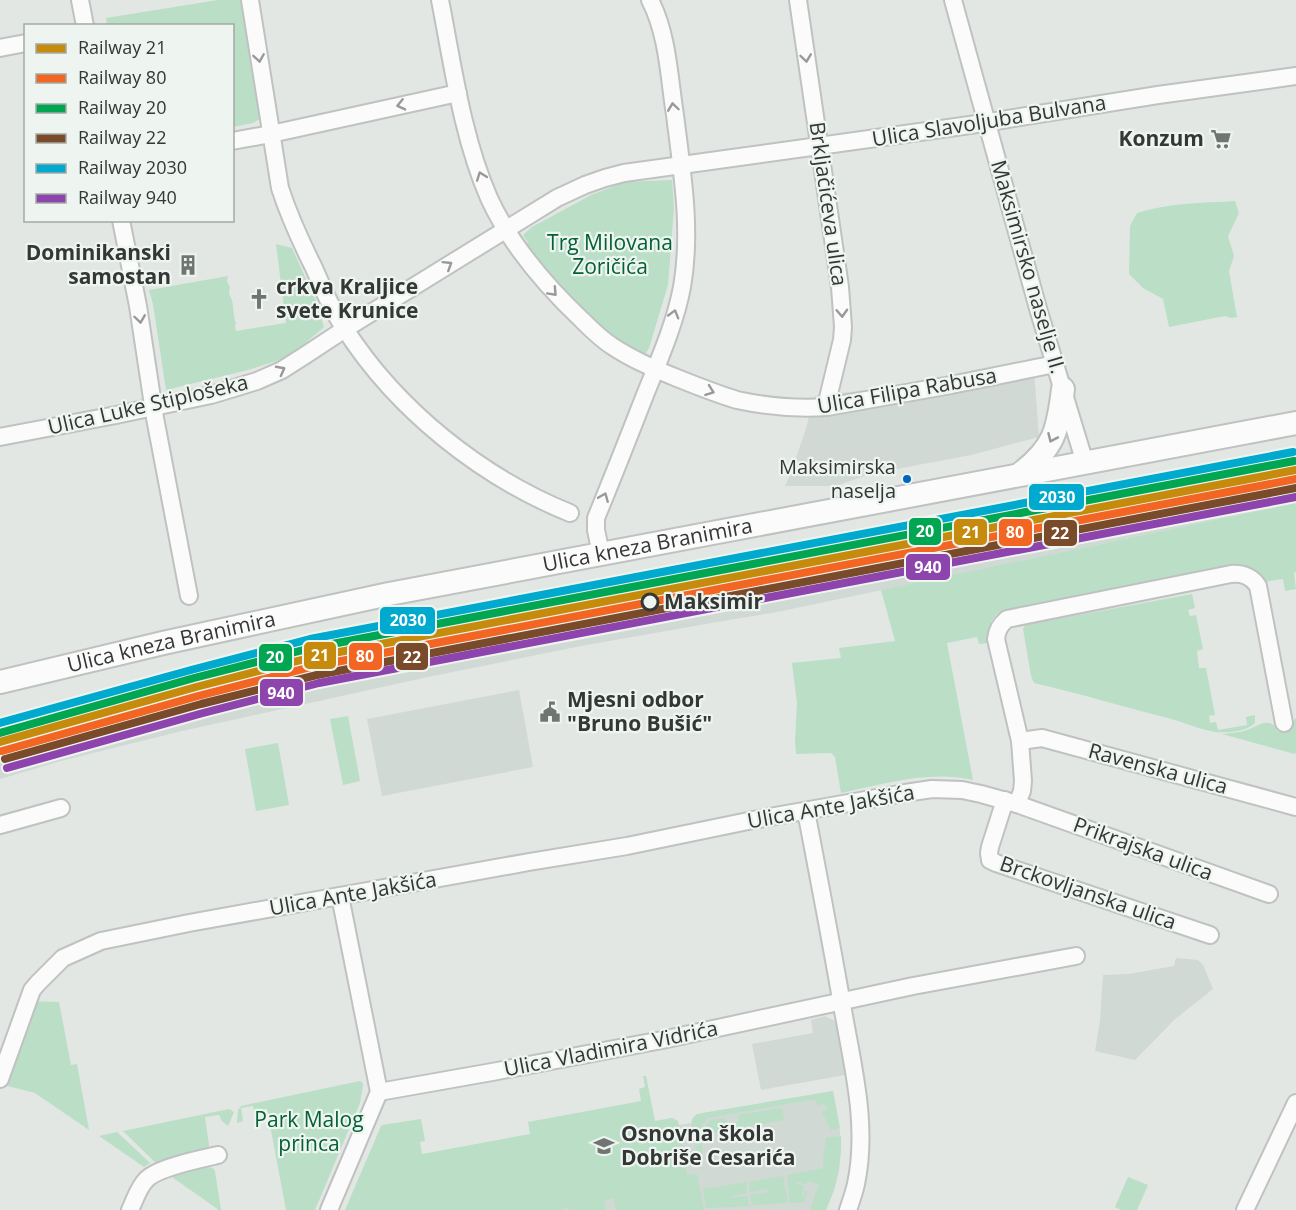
<svg xmlns="http://www.w3.org/2000/svg" width="1296" height="1210" font-family="'Open Sans',sans-serif">
  <style>
    .built { fill: #d0d9d3 }
    .green { fill: #badec6 }
    .lines { fill: none; stroke-linecap: round; stroke-linejoin: round }
    .minor-casing { stroke: #bfc2c0; stroke-width: 20 }
    .secondary-casing { stroke: #bfc2c0; stroke-width: 26 }
    .minor { stroke: #fbfbfb; stroke-width: 16 }
    .secondary { stroke: #fbfbfb; stroke-width: 22 }
    .rail-1-casing { stroke: #eef5f0; stroke-width: 12 }
    .rail-2-casing { stroke: #eef5f0; stroke-width: 12 }
    .rail-3-casing { stroke: #eef5f0; stroke-width: 12 }
    .rail-4-casing { stroke: #eef5f0; stroke-width: 12 }
    .rail-5-casing { stroke: #eef5f0; stroke-width: 12 }
    .rail-6-casing { stroke: #eef5f0; stroke-width: 12 }
    .rail-1 { stroke: #c68a0d; stroke-width: 8 }
    .rail-2 { stroke: #f26522; stroke-width: 8 }
    .rail-3 { stroke: #00a651; stroke-width: 8 }
    .rail-4 { stroke: #7a4b2a; stroke-width: 8 }
    .rail-5 { stroke: #00a9ce; stroke-width: 8 }
    .rail-6 { stroke: #8e44ad; stroke-width: 8 }
    .oneway { stroke: #989998 }
    .bus-dot { fill: #0065bd; stroke: #eef5f0; stroke-width: 2 }
    .stop-dot { fill: #eef5f0; stroke: #343735; stroke-width: 3 }
    .labels { text-anchor: middle; stroke-width: 4.5; stroke-linejoin: round; paint-order: stroke }
    .bus-label { font-size: 20px; fill: #343735; stroke: #eef5f0; text-anchor: end }
    .street-label { font-size: 21px; fill: #343735; stroke: #eef5f0 }
    .poi-label { font-size: 21px; font-weight: bold; fill: #343735; stroke: #eef5f0; text-anchor: start }
    .park-label { font-size: 21px; fill: #046134; stroke: #eef5f0 }
    .stop-label { font-size: 21px; font-weight: bold; fill: #343735; stroke: #eef5f0; text-anchor: start }
    .line-badge { stroke: #eef5f0; stroke-width: 2 }
    .badge-label { font-size: 16px; text-anchor: middle; font-weight: bold; fill: #fff }
  </style>
  <rect width="100%" height="100%" fill="#e2e7e4"/>
  <!-- built -->
  <g class="built">
    <polygon points="1033,358 1039,437 971,455 870,474 836,486 785,486 789,477 804,435 815,396 970,378"/>
    <polygon points="1296,467 1296,503 777,612 717,622 581,646 428,677 182,731 61,761 0,779 0,733 109,702 227,671 378,637 511,611 946,529"/>
    <polygon points="519,690 533,767 382,796 367,719"/>
    <polygon points="1176,958 1198,960 1203,965 1213,989 1174,1020 1135,1060 1095,1051 1100,1021 1103,975 1128,974 1174,966"/>
    <polygon points="825,1016 835,1021 838,1026 846,1073 845,1075 761,1090 752,1044 813,1033 811,1020"/>
    <polygon points="833,1091 840,1132 841,1149 839,1172 834,1191 826,1210 347,1210 672,1118 678,1121 679,1125 691,1123 692,1119 694,1117 703,1113"/>
  </g>
  <!-- green -->
  <g class="green">
    <polygon points="218,0 243,0 261,118 253,123 233,127 232,26 107,25 106,18"/>
    <polygon points="672,180 674,208 668,285 649,348 645,355 613,336 581,310 524,245 528,242 523,235 532,227 591,195 625,182"/>
    <path d="M1235 201 1239 213 1228 236 1234 256 1229 271 1237 317 1231 318 1225 316 1169 327 1163 299 1143 288 1129 274 1130 226 1137 213C1168 203 1202 203 1235 201Z"/>
    <path d="M276 244 292 248 316 301 324 327 289 357 248 370 166 390 153 304 149 290 228 276 227 282 230 287 229 294C235 303 232 314 236 323L235 326 236 331 286 323Z"/>
    <path d="M1296 503V572L1294 573 1296 589 1285 591 1283 579 1264 582 1253 570 1244 567 1110 591 997 614 991 622 988 643 979 644 977 637 947 643 973 780C929 770 884 784 841 793L835 757 831 753 796 754 795 742 797 703 792 663 841 658 839 648 895 641 881 590Z"/>
    <path d="M1192 594 1195 608 1188 610 1190 616 1196 615 1203 649 1197 651 1199 668H1206L1215 715 1209 716 1210 723 1216 722 1218 730 1247 725 1246 717 1255 715V723C1245 732 1229 733 1216 732 1201 730 1183 722 1168 718 1123 707 1079 693 1034 683L1031 676 1023 629 1025 625Z"/>
    <polygon points="348,716 360,781 343,785 330,719"/>
    <path d="M1296 718V752L1295 754 1222 734C1230 733 1239 733 1247 730 1257 727 1263 719 1274 725L1278 732 1290 730 1291 723Z"/>
    <polygon points="278,743 289,805 256,811 245,749"/>
    <polygon points="29,1001 59,1002 71,1065 77,1064 89,1130 35,1093 0,1084"/>
    <polygon points="643,1076 646,1076 655,1121 672,1118 678,1121 687,1175 697,1174 704,1210 616,1210 614,1198 604,1200 606,1210 569,1210 568,1207 561,1209 560,1210 345,1210 381,1126 382,1125 421,1119 425,1141 420,1142 422,1154 530,1134 528,1122 641,1101 639,1089 645,1087"/>
    <polygon points="360,1081 362,1082 363,1085 360,1103 315,1210 286,1210 267,1109 254,1111 253,1106 241,1108 243,1121 237,1123 238,1110 241,1106"/>
    <path d="M833 1091 840 1128 831 1130 822 1112 827 1109 824 1103 818 1106 815 1099 708 1118 694 1135C692 1127 689 1120 697 1114Z"/>
    <polygon points="782,1108 784,1120 700,1135 703,1154 697,1155 695,1141 710,1120 725,1118 727,1125 739,1122 738,1115"/>
    <polygon points="229,1109 234,1112 228,1126 222,1121 219,1115 205,1117 210,1152 157,1164 123,1131"/>
    <polygon points="117,1132 150,1163 144,1167 99,1136"/>
    <path d="M841 1136C842 1162 836 1186 826 1210H810L819 1184 807 1181 806 1184 797 1182V1184L804 1186 802 1196H804L805 1191H808L803 1203H790L787 1175 824 1168 823 1160 826 1138Z"/>
    <polygon points="202,1166 213,1168 215,1171 221,1210 219,1210 169,1175"/>
    <polygon points="783,1176 788,1203 752,1205 750,1195 768,1192 768,1189 750,1192 749,1182"/>
    <polygon points="1128,1177 1148,1185 1137,1210 1121,1210 1115,1207"/>
    <polygon points="746,1182 747,1193 731,1196 732,1198 747,1196 749,1206 706,1208 703,1188 707,1187 707,1189"/>
  </g>
  <g class="lines">
    <!-- minor casing -->
    <g class="minor-casing">
      <g id="minor">
        <polyline points="80,0 85,26"/>
        <path d="M250 0 280 188C289 216 301 242 314 268 323 289 332 310 345 329 397 410 481 477 570 513"/>
        <path d="M440 0C453 66 462 136 489 198 510 244 545 285 582 320 591 329 601 339 612 346 633 360 655 369 677 378 697 386 717 394 737 400 765 406 799 409 827 407L951 385 1055 364"/>
        <polyline points="798,0 840,287 843,327 842,340 828,398 827,407"/>
        <polyline points="953,0 1039,312 1085,463"/>
        <polyline points="0,48 26,43"/>
        <polyline points="232,141 271,134 458,93"/>
        <polyline points="121,220 138,306 155,418 189,596"/>
        <polyline points="0,437 116,415 211,395 257,381 282,370 304,356 345,329 557,198 585,185 605,178 624,173 970,125 1158,95 1296,76"/>
        <path d="M601 554 596 530V518C613 477 629 436 645 395 659 360 675 324 682 287 692 230 682 172 675 115 669 77 668 35 650 0"/>
        <polyline points="1020,741 1042,738 1296,807"/>
        <polyline points="1005,800 990,847 989,853 990,860 996,863 1210,935"/>
        <polyline points="1017,804 1269,894"/>
        <path d="M806 811C818 874 830 936 841 999 851 1060 869 1122 856 1184 854 1193 851 1201 848 1210"/>
        <polyline points="0,825 61,808"/>
        <path d="M0 1079 32 990 38 983 63 958 101 941 189 923 529 862 627 846 753 820 905 793 932 789 962 790 981 794 1017 804 1022 791 1023 781 1020 741 996 639C997 630 1000 625 1007 619L1231 574C1243 573 1251 576 1258 586L1284 723"/>
        <polyline points="379,1092 492,1072 662,1040 913,986 1076,956"/>
        <path d="M130 1210C135 1200 138 1188 146 1180 156 1168 200 1159 218 1155"/>
        <polyline points="329,1210 379,1092 340,896"/>
        <polyline points="1245,1210 1296,1103"/>
      </g>
    </g>
    <!-- secondary casing -->
    <g class="secondary-casing">
      <g id="secondary">
        <path d="M1020 474C1054 448 1058 431 1063 389"/>
        <path id="s1" d="M0 682 163 643 389 594 1296 423"/>
      </g>
    </g>
    <!-- minor -->
    <use href="#minor" class="minor"/>
    <!-- secondary -->
    <use href="#secondary" class="secondary"/>
    <!-- rail-1 casing -->
    <g class="rail-1-casing">
      <polyline id="rail-1" points="0,742 196,687 313,657 1296,470"/>
    </g>
    <!-- rail-2 casing -->
    <g class="rail-2-casing">
      <polyline id="rail-2" points="2,751 198,696 315,666 1296,479"/>
    </g>
    <!-- rail-3 casing -->
    <g class="rail-3-casing">
      <polyline id="rail-3" points="0,733 194,678 311,648 1294,461"/>
    </g>
    <!-- rail-4 casing -->
    <g class="rail-4-casing">
      <polyline id="rail-4" points="5,759 201,704 317,675 1296,488"/>
    </g>
    <!-- rail-5 casing -->
    <g class="rail-5-casing">
      <polyline id="rail-5" points="0,723 191,670 310,639 1293,452"/>
    </g>
    <!-- rail-6 casing -->
    <g class="rail-6-casing">
      <polyline id="rail-6" points="7,768 203,713 319,683 1296,497"/>
    </g>
    <!-- rail-1 -->
    <use href="#rail-1" class="rail-1"/>
    <!-- rail-2 -->
    <use href="#rail-2" class="rail-2"/>
    <!-- rail-3 -->
    <use href="#rail-3" class="rail-3"/>
    <!-- rail-4 -->
    <use href="#rail-4" class="rail-4"/>
    <!-- rail-5 -->
    <use href="#rail-5" class="rail-5"/>
    <!-- rail-6 -->
    <use href="#rail-6" class="rail-6"/>
  </g>
  <!-- one-way arrows -->
  <defs><path id="oneway-chevron" d="M-2-3.5L2.5 0L-2 3.5" fill="none" stroke-width="1.6" stroke-linecap="round" stroke-linejoin="round" transform="scale(1.5)"/></defs>
  <g class="oneway">
    <use href="#oneway-chevron" transform="translate(259 58) rotate(81)"/>
    <use href="#oneway-chevron" transform="translate(806 58) rotate(82)"/>
    <use href="#oneway-chevron" transform="translate(401 105) rotate(167)"/>
    <use href="#oneway-chevron" transform="translate(673 107) rotate(-98)"/>
    <use href="#oneway-chevron" transform="translate(481 176) rotate(-110)"/>
    <use href="#oneway-chevron" transform="translate(448 265) rotate(-32)"/>
    <use href="#oneway-chevron" transform="translate(553 292) rotate(47)"/>
    <use href="#oneway-chevron" transform="translate(842 313) rotate(87)"/>
    <use href="#oneway-chevron" transform="translate(674 314) rotate(-74)"/>
    <use href="#oneway-chevron" transform="translate(140 319) rotate(82)"/>
    <use href="#oneway-chevron" transform="translate(281 370) rotate(-28)"/>
    <use href="#oneway-chevron" transform="translate(710 391) rotate(20)"/>
    <use href="#oneway-chevron" transform="translate(1052 438) rotate(114)"/>
    <use href="#oneway-chevron" transform="translate(604 497) rotate(-68)"/>
  </g>
  <!-- icons -->
  <defs>
    <g id="supermarket-bare" transform="scale(1.62)"><path d="M-6-5.5h2.5l.6 2H6L4.5 2H-2.5L-4.4-4H-6ZM-1.5 3.2a1.3 1.3 0 1 0 .1 0ZM3 3.2a1.3 1.3 0 1 0 .1 0Z" fill="#717572" stroke="#eef5f0" stroke-width="2.5" paint-order="stroke"/></g>
    <g id="building-bare" transform="scale(1.62)"><path d="M-4-6H4V6H1V3H-1V6H-4ZM-2.5-4.3h1.7v1.8h-1.7ZM.8-4.3h1.7v1.8H.8ZM-2.5-1h1.7V.8h-1.7ZM.8-1h1.7V.8H.8Z" fill="#717572" stroke="#eef5f0" stroke-width="2.5" paint-order="stroke"/></g>
    <g id="church-bare" transform="scale(1.62)"><path d="M-1.2-6h2.4v3.5h3.3v2.4h-3.3V6h-2.4V-.1h-3.3v-2.4h3.3Z" fill="#717572" stroke="#eef5f0" stroke-width="2.5" paint-order="stroke"/></g>
    <g id="civic-bare" transform="scale(1.62)"><path d="M-.6-6.5H3V-4.5H.6V-3L4-1V1h2V6H-6V1h2V-1L-.6-3ZM-1.2 2.5V6h2.4V2.5Z" fill="#717572" stroke="#eef5f0" stroke-width="2.5" paint-order="stroke"/></g>
    <g id="school-bare" transform="scale(1.62)"><path d="M0-5L7-2L0 1L-7-2ZM-4 1L0 2.5L4 1V4Q0 6-4 4Z" fill="#717572" stroke="#eef5f0" stroke-width="2.5" paint-order="stroke"/></g>
  </defs>
  <g fill-rule="evenodd">
    <use href="#supermarket-bare" x="1221" y="139"/>
    <use href="#building-bare" x="188" y="265"/>
    <use href="#church-bare" x="259" y="299"/>
    <use href="#civic-bare" x="550" y="712"/>
    <use href="#school-bare" x="604" y="1146"/>
  </g>
  <!-- markers -->
  <circle class="bus-dot" cx="907" cy="479" r="5"/>
  <circle class="stop-dot" cx="650" cy="602" r="8"/>
  <g class="labels">
    <!-- bus labels -->
    <g class="bus-label">
      <text x="896" y="474">Maksimirska<tspan x="896" dy="24">naselja</tspan></text>
    </g>
    <!-- street labels -->
    <g class="street-label">
      <text transform="translate(989 121) rotate(-9)" y="7">Ulica Slavoljuba Bulvana</text>
      <text transform="translate(828 204) rotate(82)" y="7">Brkljačićeva ulica</text>
      <text transform="translate(1028 267) rotate(74)" y="7">Maksimirsko naselje II.</text>
      <text transform="translate(907 391) rotate(-10)" y="7">Ulica Filipa Rabusa</text>
      <text transform="translate(148 405) rotate(-13)" y="7">Ulica Luke Stiplošeka</text>
      <text dy="7" stroke="none"><textPath href="#s1" startOffset="662">Ulica kneza Branimira</textPath></text>
      <text dy="7" stroke="none"><textPath href="#s1" startOffset="176">Ulica kneza Branimira</textPath></text>
      <text transform="translate(1158 769) rotate(15)" y="7">Ravenska ulica</text>
      <text transform="translate(831 807) rotate(-10)" y="7">Ulica Ante Jakšića</text>
      <text transform="translate(1143 849) rotate(20)" y="7">Prikrajska ulica</text>
      <text transform="translate(1088 893) rotate(19)" y="7">Brckovljanska ulica</text>
      <text transform="translate(353 894) rotate(-10)" y="7">Ulica Ante Jakšića</text>
      <text transform="translate(611 1049) rotate(-11)" y="7">Ulica Vladimira Vidrića</text>
    </g>
    <!-- poi labels -->
    <g class="poi-label">
      <text x="1204" y="146" text-anchor="end">Konzum</text>
      <text x="171" y="260" text-anchor="end">Dominikanski<tspan x="171" dy="24">samostan</tspan></text>
      <text x="276" y="294">crkva Kraljice<tspan x="276" dy="24">svete Krunice</tspan></text>
      <text x="567" y="707">Mjesni odbor<tspan x="567" dy="24">"Bruno Bušić"</tspan></text>
      <text x="621" y="1141">Osnovna škola<tspan x="621" dy="24">Dobriše Cesarića</tspan></text>
    </g>
    <!-- park labels -->
    <g class="park-label">
      <text x="610" y="250">Trg Milovana<tspan x="610" dy="24">Zoričića</tspan></text>
      <text x="309" y="1127">Park Malog<tspan x="309" dy="24">princa</tspan></text>
    </g>
    <!-- stop labels -->
    <g class="stop-label">
      <text x="664" y="609">Maksimir</text>
    </g>
  </g>
  <g class="line-badge">
    <rect x="1028" y="483" width="57" height="28" rx="6" fill="#00a9ce"/>
    <rect x="908" y="517" width="34" height="29" rx="6" fill="#00a651"/>
    <rect x="953" y="518" width="35" height="28" rx="6" fill="#c68a0d"/>
    <rect x="998" y="518" width="35" height="29" rx="6" fill="#f26522"/>
    <rect x="1043" y="519" width="35" height="28" rx="6" fill="#7a4b2a"/>
    <rect x="905" y="553" width="46" height="28" rx="6" fill="#8e44ad"/>
    <rect x="379" y="606" width="57" height="29" rx="6" fill="#00a9ce"/>
    <rect x="303" y="641" width="34" height="29" rx="6" fill="#c68a0d"/>
    <rect x="348" y="642" width="35" height="29" rx="6" fill="#f26522"/>
    <rect x="395" y="642" width="34" height="29" rx="6" fill="#7a4b2a"/>
    <rect x="258" y="643" width="35" height="29" rx="6" fill="#00a651"/>
    <rect x="259" y="678" width="45" height="29" rx="6" fill="#8e44ad"/>
  </g>
  <g class="badge-label">
    <text x="1057" y="503">2030</text>
    <text x="925" y="537">20</text>
    <text x="971" y="538">21</text>
    <text x="1015" y="538">80</text>
    <text x="1060" y="539">22</text>
    <text x="928" y="573">940</text>
    <text x="408" y="626">2030</text>
    <text x="320" y="661">21</text>
    <text x="365" y="662">80</text>
    <text x="412" y="663">22</text>
    <text x="275" y="663">20</text>
    <text x="281" y="699">940</text>
  </g>
  <!-- legend -->
  <rect x="24" y="24" width="210" height="198" fill="#eef5f0" stroke="#a4a9a5" stroke-width="1.5"/>
  <rect x="36" y="44" width="30" height="9" fill="#c68a0d" stroke="#a4a9a5" stroke-width="1.5"/>
  <text x="78" y="54" font-size="18" fill="#343735">Railway 21</text>
  <rect x="36" y="74" width="30" height="9" fill="#f26522" stroke="#a4a9a5" stroke-width="1.5"/>
  <text x="78" y="84" font-size="18" fill="#343735">Railway 80</text>
  <rect x="36" y="104" width="30" height="9" fill="#00a651" stroke="#a4a9a5" stroke-width="1.5"/>
  <text x="78" y="114" font-size="18" fill="#343735">Railway 20</text>
  <rect x="36" y="134" width="30" height="9" fill="#7a4b2a" stroke="#a4a9a5" stroke-width="1.5"/>
  <text x="78" y="144" font-size="18" fill="#343735">Railway 22</text>
  <rect x="36" y="164" width="30" height="9" fill="#00a9ce" stroke="#a4a9a5" stroke-width="1.5"/>
  <text x="78" y="174" font-size="18" fill="#343735">Railway 2030</text>
  <rect x="36" y="194" width="30" height="9" fill="#8e44ad" stroke="#a4a9a5" stroke-width="1.5"/>
  <text x="78" y="204" font-size="18" fill="#343735">Railway 940</text>
</svg>
